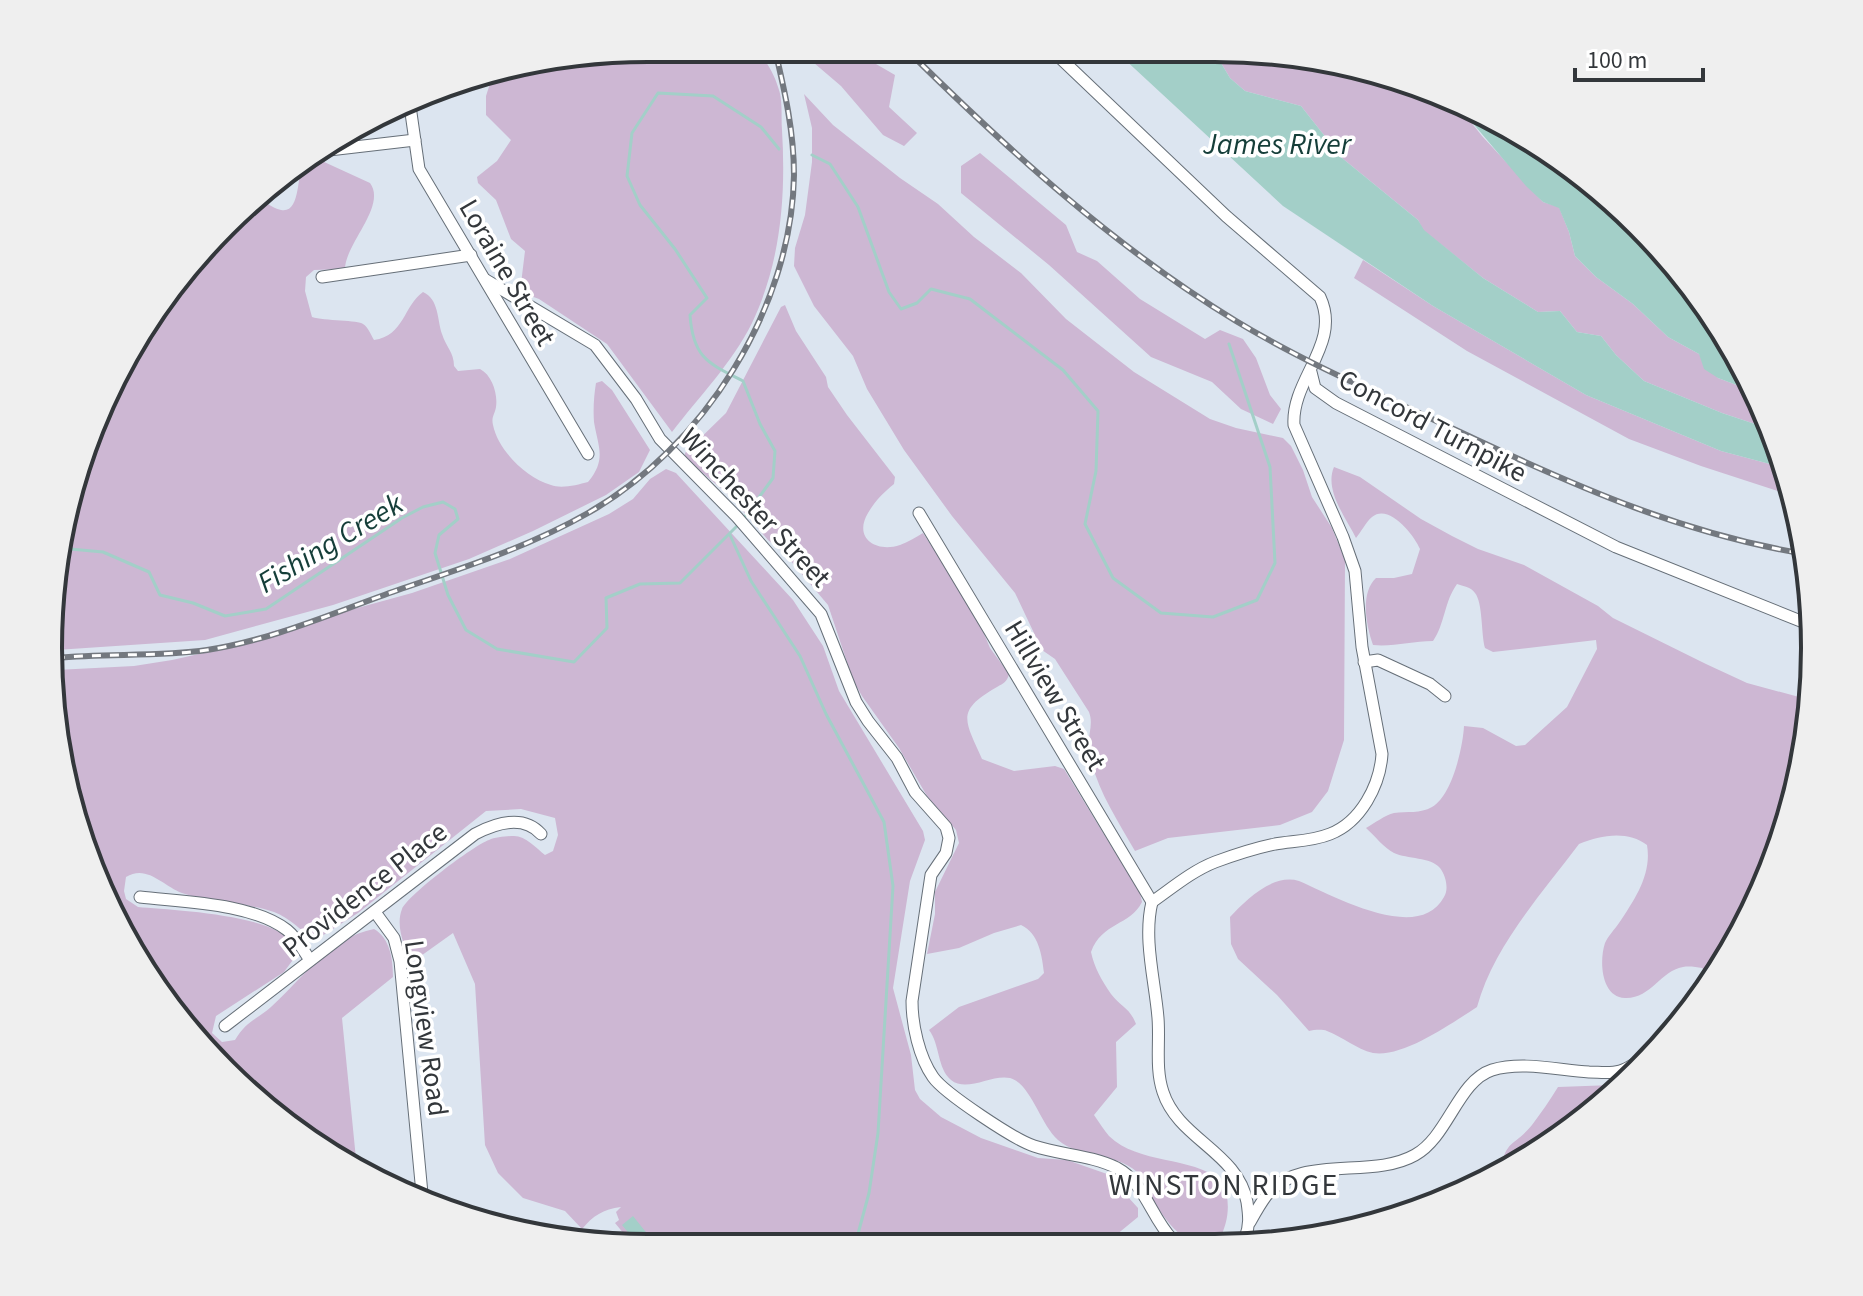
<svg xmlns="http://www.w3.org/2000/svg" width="1863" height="1296" font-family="'Source Sans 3',sans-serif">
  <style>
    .green { fill: #cdb7d3 }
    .water { fill: #a3cfc8 }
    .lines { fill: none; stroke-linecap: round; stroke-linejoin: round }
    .stream { stroke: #a3cfc8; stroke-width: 3 }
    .minor-casing { stroke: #666f78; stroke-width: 13 }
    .minor { stroke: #fff; stroke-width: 11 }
    .rail-casing { stroke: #73787f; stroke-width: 6 }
    .rail { stroke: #fff; stroke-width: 3; stroke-dasharray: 9; stroke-linecap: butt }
    .labels { text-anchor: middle; stroke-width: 7; stroke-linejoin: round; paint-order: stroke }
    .street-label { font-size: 28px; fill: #33373b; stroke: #fff }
    .water-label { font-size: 30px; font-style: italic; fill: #153e39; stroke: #fff }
    .neighbourhood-label { font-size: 30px; letter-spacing: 2px; fill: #33373b; stroke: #fff }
    .rim { fill: none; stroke: #33373b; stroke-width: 4 }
  </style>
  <rect width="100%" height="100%" fill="#dce5f0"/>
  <!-- green -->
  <g class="green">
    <path d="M648 48 757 50C766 61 774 73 778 87 783 99 781 116 782 130 786 196 781 262 752 323 732 363 699 397 672 432L607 344 539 299 520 292 525 251 511 239 496 200 478 183 477 177 497 161 511 140 486 115V96L495 68Z"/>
    <polygon points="800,51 865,52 876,64 895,75 889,107 917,133 904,146 883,135 841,86"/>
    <polygon points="1218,58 1332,59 1454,101 1482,136 1543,202 1559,207 1569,232 1575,256 1596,277 1633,304 1668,337 1699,354 1718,378 1755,392 1773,430 1722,413 1644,381 1616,355 1601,336 1577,332 1560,311 1538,312 1483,278 1423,230 1418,220 1342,158 1301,106 1245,91 1230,78"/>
    <path d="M804 94 833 125 900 178 938 204 974 237 1021 273 1066 319 1134 372 1210 419 1236 428 1283 438 1291 446 1303 470 1312 497 1332 528 1345 560 1344 740 1328 791 1312 812 1280 825 1168 838 1135 851C1117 819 1094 786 1089 749 1087 736 1094 725 1089 712L1055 659 1042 650 1015 593 952 516 904 450 867 389 853 356 814 306 794 266 795 248 805 215 812 162V128Z"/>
    <polygon points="980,153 1066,225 1077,252 1097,261 1140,299 1205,339 1220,330 1243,339 1256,358 1270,395 1281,409 1273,424 1241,409 1212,382 1151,357 1049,265 961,193 961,166"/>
    <path d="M322 161 370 183C387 206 345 244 345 269L314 270 306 277 305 291 312 317C324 321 359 320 363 324 368 327 371 335 374 340 404 336 404 305 423 292 439 299 437 319 442 334 446 347 454 352 454 366L458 371 480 369C492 375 498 394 496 407 495 414 491 417 493 425 498 450 526 478 551 485 561 489 577 485 588 482 607 459 598 447 594 422 593 409 594 395 596 383L602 381 612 390 650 450 639 472 606 495 533 531 469 559 333 605 205 640 56 650 53 570 94 418 197 253 257 201C267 201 271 208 281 210 301 214 297 173 303 162Z"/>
    <polygon points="1363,260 1433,306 1586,395 1721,451 1785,468 1793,496 1701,466 1629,439 1467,351 1354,278"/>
    <path d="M785 305 796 331 826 377 828 387 847 415 895 477 894 484C884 492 875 501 868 513 853 538 876 553 900 545 908 542 916 537 923 533L975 612 990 648 1009 674C1007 682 1004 683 997 687 955 711 965 720 982 759L1014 771 1055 766 1064 769 1140 893 1142 902C1130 926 1102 922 1091 952 1094 967 1102 981 1111 994 1121 1007 1130 1008 1136 1024L1116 1042 1117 1087 1094 1115C1099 1122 1104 1130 1109 1136 1139 1165 1190 1155 1222 1181 1231 1200 1229 1220 1220 1238 1211 1239 1198 1241 1189 1239 1176 1236 1159 1210 1152 1199 1148 1190 1144 1178 1137 1172 1115 1152 1080 1159 1058 1140 1040 1124 1031 1084 1010 1078 991 1074 967 1093 951 1080 937 1068 940 1044 929 1030L959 1007 1038 979 1044 973C1042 956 1039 933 1021 925L994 933 959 948 927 954 935 914V892L959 843 956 830 927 796 899 748 862 696 853 680 828 605 784 553 768 540 730 496 685 458V453L726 413 781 307Z"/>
    <path d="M1334 467 1360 477 1421 519 1452 536 1478 549 1524 565 1598 606 1613 618 1706 664 1747 683 1810 700 1803 766 1769 878 1715 980 1702 968C1696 967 1689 966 1683 967 1660 971 1651 999 1625 998 1601 997 1599 961 1605 943 1608 936 1615 929 1619 923 1635 899 1652 874 1647 845 1628 830 1600 835 1579 844 1541 895 1494 945 1477 1007 1452 1023 1403 1058 1373 1053 1356 1049 1343 1037 1327 1031 1322 1029 1314 1030 1309 1031L1277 995 1238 959 1231 944 1230 917C1246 900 1273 873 1299 881 1334 896 1419 944 1444 897 1449 889 1446 876 1440 868 1431 857 1407 859 1394 853 1384 848 1375 836 1366 828 1375 823 1385 815 1394 813 1407 811 1420 814 1432 807 1452 796 1463 747 1464 726L1483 728 1516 746 1525 745 1567 707 1597 649 1596 640 1493 652 1485 648C1481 634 1483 603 1475 593 1471 587 1463 586 1457 584 1444 602 1445 624 1433 641 1412 641 1393 647 1373 645 1366 625 1360 593 1376 578H1394L1412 574 1420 549C1414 535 1389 503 1372 517 1366 522 1361 532 1356 538 1346 518 1324 490 1334 467Z"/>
    <path d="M666 469 676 473 793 600 823 646 839 691 923 831 925 840 910 881 893 988 911 1055 915 1090 920 1099 941 1117 981 1138 1038 1158 1067 1160 1107 1174 1138 1208V1217L1110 1240 648 1248 629 1240 615 1223 619 1220 616 1212 621 1207C603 1209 593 1216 582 1229L565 1211 523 1198 498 1173 485 1145 475 984 453 933 411 963C405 947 395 927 402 909 408 895 474 845 489 840 495 837 507 836 514 836 526 836 536 848 545 855L553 851 558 835 555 818 521 809 486 811 358 913 314 941C302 931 290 918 274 912 245 902 211 903 182 893 163 886 147 864 126 877L124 891 126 899 138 907C170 910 278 914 293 945 295 949 294 953 295 957L284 972 216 1016 212 1033 222 1042 235 1040C247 1020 255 1021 271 1007 301 980 331 937 374 929 390 938 393 959 393 977L342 1018 357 1169 314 1147 223 1072 110 914 59 765 56 670 134 666 172 660 248 643 270 632 412 593 510 559 609 514 633 499 650 479Z"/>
    <path d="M1627 1081 1500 1172C1506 1138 1513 1148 1532 1125 1541 1113 1550 1100 1558 1087L1613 1085Z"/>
  </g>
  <!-- water -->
  <g class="water">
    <polygon points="1121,56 1218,58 1230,78 1245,91 1301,106 1342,158 1418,220 1424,230 1483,278 1538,312 1560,311 1577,332 1601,336 1616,355 1644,381 1722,413 1773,430 1785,468 1721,451 1586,395 1433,306 1283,206"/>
    <polygon points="1454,101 1481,110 1640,224 1714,315 1755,392 1718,378 1704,369 1699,354 1668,337 1633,304 1596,277 1575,256 1569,232 1559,208 1543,202 1526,186"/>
    <polygon points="633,1216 649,1236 642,1242 635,1233 631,1236 622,1225"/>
  </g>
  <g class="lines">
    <!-- stream -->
    <g class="stream">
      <polyline points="812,155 830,164 858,207 889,292 901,309 917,303 931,289 970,299 1063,370 1098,411 1096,471 1085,524 1113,578 1161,613 1213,617 1257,600 1275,563 1270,467 1229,344"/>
      <path d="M744 518 773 478 775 451 760 424 743 381C708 363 693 358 690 315L707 298 675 249 640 205 627 176 632 133 658 93 713 96 761 127 779 149"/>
      <polyline points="730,535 751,581 800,656 826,714 884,822 893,886 878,1133 869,1193 855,1245"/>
      <polyline points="59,548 103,552 149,572 160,595 193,603 225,616 266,609 402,518 423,507 443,502 455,509 458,519 439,535 435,553 448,595 466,630 497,649 574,662 607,628 606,598 640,584 680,583 739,524"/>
    </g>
    <!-- minor casing -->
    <g class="minor-casing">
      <g id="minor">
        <path d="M1057 55 1226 216 1320 297C1342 344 1291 379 1294 425L1343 537 1355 571 1362 647 1382 754C1380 785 1361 822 1330 834 1313 841 1293 841 1275 844 1255 848 1234 855 1215 862 1192 871 1172 888 1152 902"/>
        <polyline points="410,106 419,169 588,454"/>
        <polyline points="312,152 415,140"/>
        <polyline points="322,277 471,255"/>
        <path d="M486 280 595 345 636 399 660 439 737 517 821 614 856 702 868 721 897 758 915 792 946 827 949 838 946 853 931 875 912 1001C912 1025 919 1057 933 1077 944 1093 1015 1140 1034 1146 1061 1155 1091 1155 1117 1168 1145 1183 1151 1217 1172 1239"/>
        <polyline points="1311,372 1315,388 1336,403 1616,547 1813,626"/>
        <polyline points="919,513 1152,902"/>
        <polyline points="1364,662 1378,660 1430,684 1445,696"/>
        <path d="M140 897C183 902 252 903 287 930 297 938 303 950 310 960"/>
        <path d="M1152 902C1143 939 1155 981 1158 1018 1160 1043 1155 1068 1163 1092 1178 1139 1238 1152 1247 1202 1249 1216 1250 1225 1245 1238"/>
        <polyline points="375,912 394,938 400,961 423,1204"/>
        <path d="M225 1026 475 834C496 823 523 814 541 834"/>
        <path d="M1250 1222C1255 1213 1260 1204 1266 1196 1299 1153 1371 1180 1415 1155 1448 1137 1458 1081 1492 1070 1522 1061 1558 1070 1589 1072 1599 1072 1610 1074 1620 1071 1636 1066 1651 1051 1665 1041"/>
      </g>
    </g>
    <!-- minor -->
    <use href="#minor" class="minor"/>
    <!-- rail casing -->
    <g class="rail-casing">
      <g id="rail">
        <path d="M909 52C1009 151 1116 248 1236 321 1312 367 1395 401 1475 439 1582 489 1688 535 1806 554"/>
        <path d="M56 658C106 653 157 657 207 650 273 640 335 612 398 590 462 568 529 547 588 513 703 448 792 308 794 175 794 132 785 92 775 50"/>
      </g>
    </g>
    <!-- rail -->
    <use href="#rail" class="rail"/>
  </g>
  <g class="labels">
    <!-- street labels -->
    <g class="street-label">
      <text transform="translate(508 272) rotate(60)" y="10">Loraine Street</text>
      <text transform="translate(1433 425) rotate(28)" y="10">Concord Turnpike</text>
      <text transform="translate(756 507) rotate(47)" y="10">Winchester Street</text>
      <text transform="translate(1056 695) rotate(59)" y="10">Hillview Street</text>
      <text transform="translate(364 889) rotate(-38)" y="10">Providence Place</text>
      <text transform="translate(427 1028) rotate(82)" y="10">Longview Road</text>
    </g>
    <!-- water labels -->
    <g class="water-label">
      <text x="1277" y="154">James River</text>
      <text transform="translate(330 543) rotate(-31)" y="10">Fishing Creek</text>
    </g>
    <!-- neighbourhood labels -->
    <g class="neighbourhood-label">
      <text x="1224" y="1195">WINSTON RIDGE</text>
    </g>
  </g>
  <!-- crop -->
  <path d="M0 0H1863V1296H0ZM648 62H1215A586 586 0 0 1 1801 648V648A586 586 0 0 1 1215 1234H648A586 586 0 0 1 62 648V648A586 586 0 0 1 648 62Z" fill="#efefef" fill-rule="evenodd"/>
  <path class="rim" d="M648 62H1215A586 586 0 0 1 1801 648V648A586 586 0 0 1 1215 1234H648A586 586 0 0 1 62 648V648A586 586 0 0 1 648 62Z"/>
  <!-- scale -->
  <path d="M1575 68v12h128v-12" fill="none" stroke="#33373b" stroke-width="4"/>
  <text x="1587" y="68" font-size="24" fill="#33373b" stroke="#ffffff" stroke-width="6" paint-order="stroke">100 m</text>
</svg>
